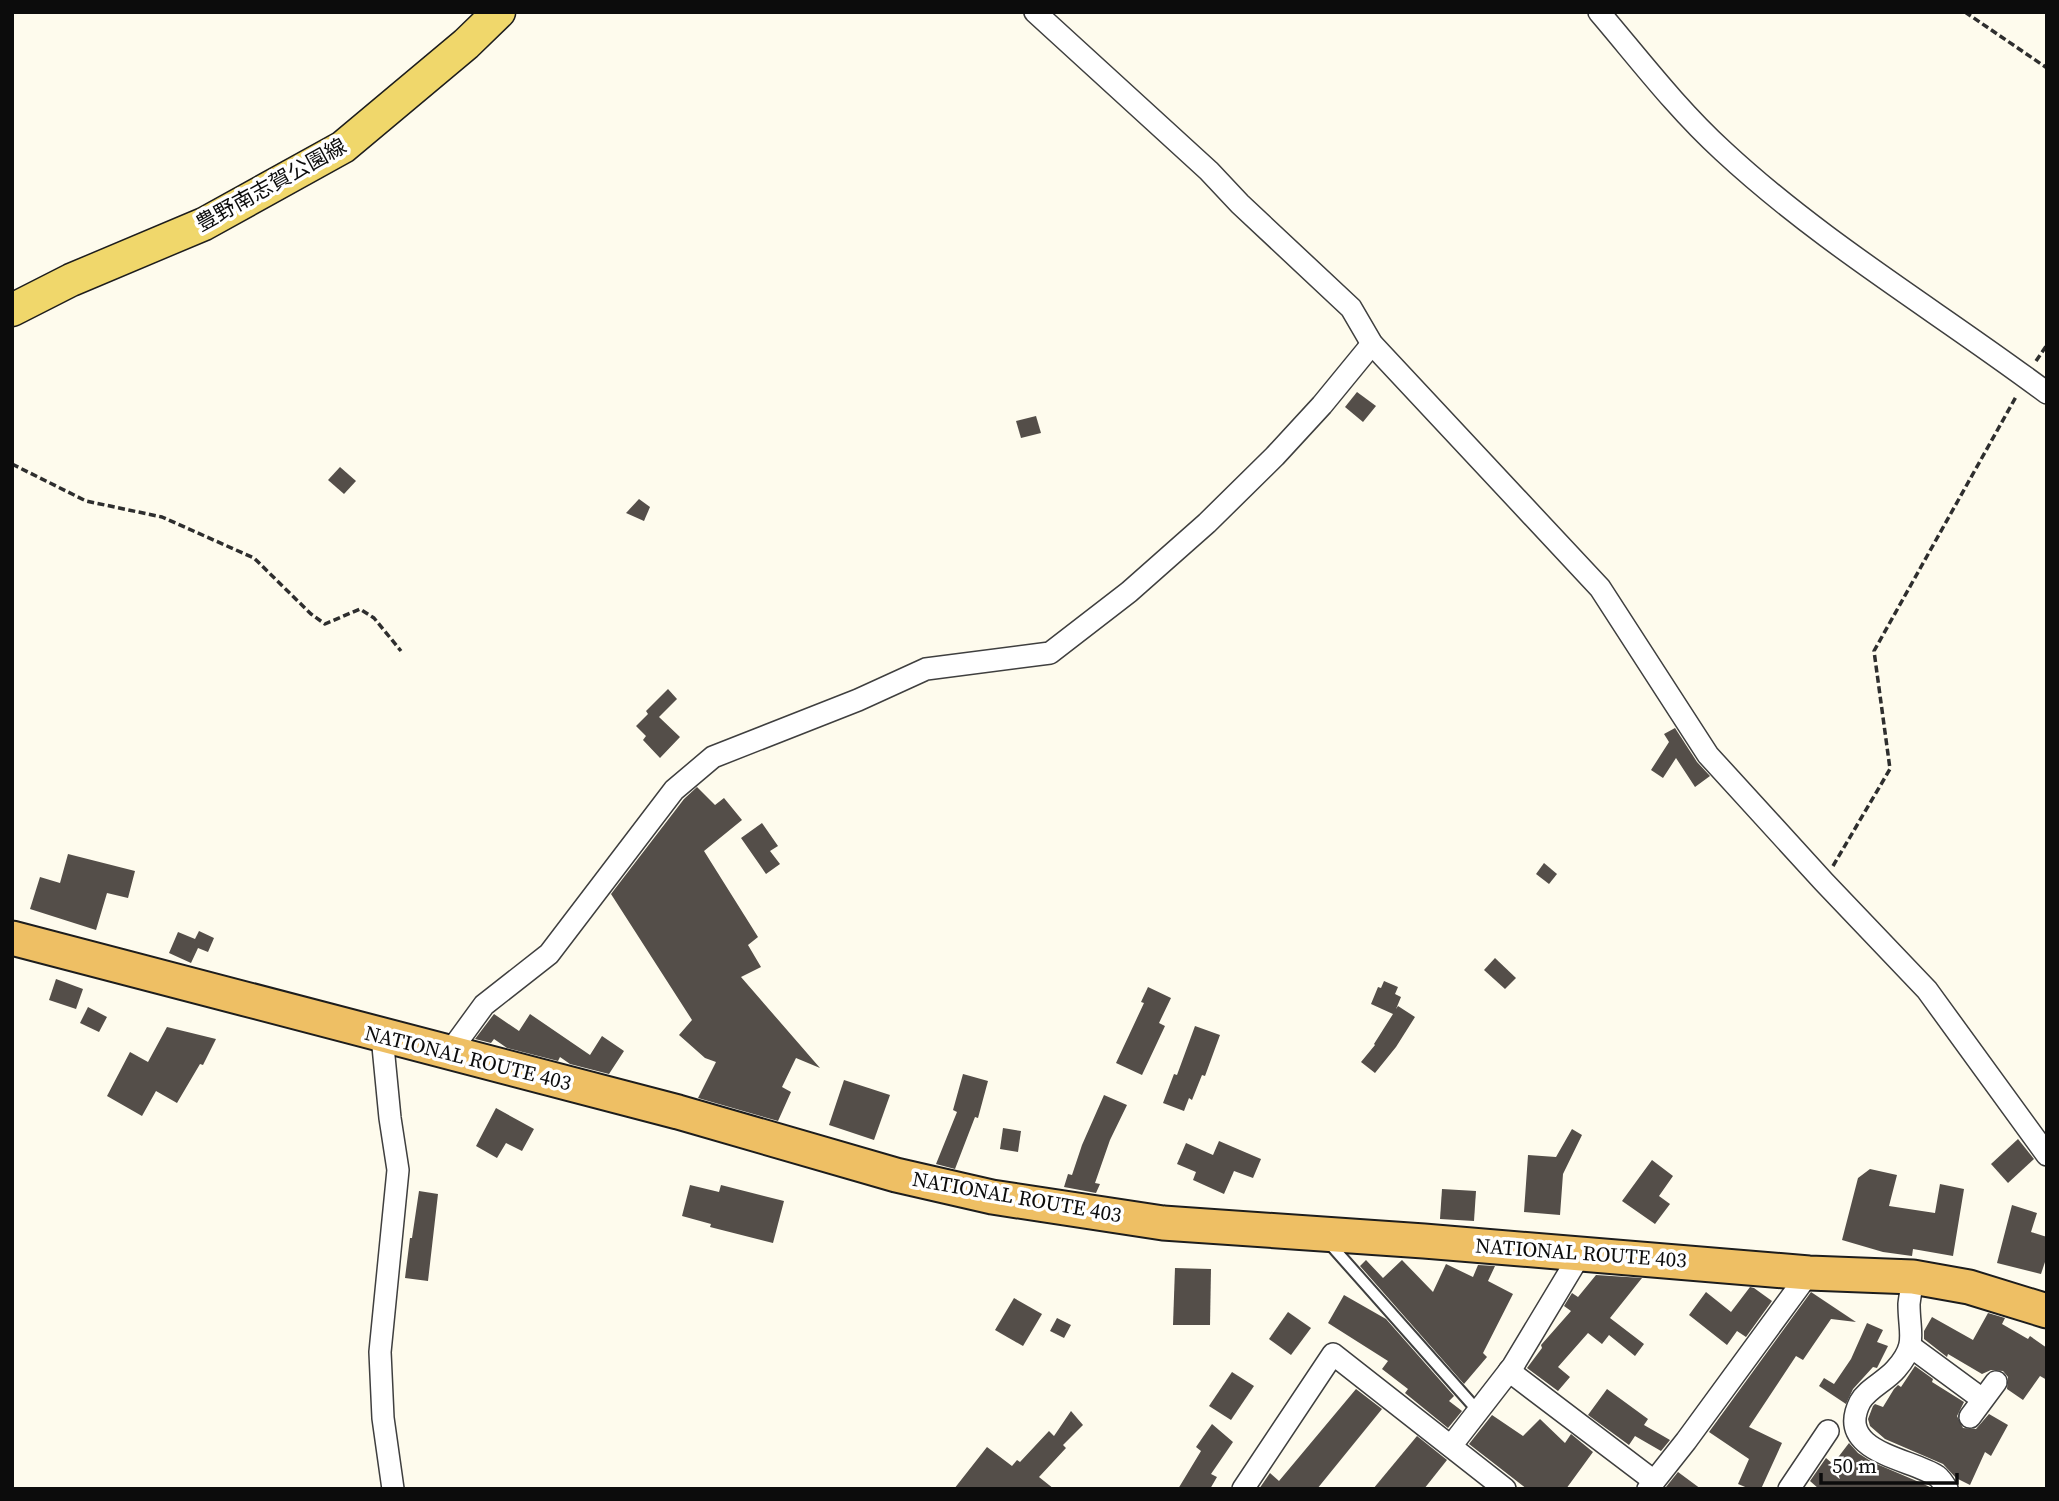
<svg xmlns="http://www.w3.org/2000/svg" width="2059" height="1501" font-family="'Source Serif 4','Noto Sans JP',serif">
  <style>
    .building { fill: #544e49 }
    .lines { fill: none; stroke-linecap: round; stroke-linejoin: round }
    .service-casing { stroke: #3f3f3f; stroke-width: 14 }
    .minor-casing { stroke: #3f3f3f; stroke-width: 24 }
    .primary-casing { stroke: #1d1d1d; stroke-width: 35 }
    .trunk-casing { stroke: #1d1d1d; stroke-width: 37 }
    .path { stroke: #2e2e2e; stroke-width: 3.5; stroke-dasharray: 7 3.5; stroke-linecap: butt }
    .service { stroke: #fff; stroke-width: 10 }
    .minor { stroke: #fff; stroke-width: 21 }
    .primary { stroke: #f0d76b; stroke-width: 32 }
    .trunk { stroke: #eebf64; stroke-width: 33 }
    .labels { text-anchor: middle; stroke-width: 7; stroke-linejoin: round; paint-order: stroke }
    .street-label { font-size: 21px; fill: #0c0c0c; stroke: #fff }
  </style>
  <rect width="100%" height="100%" fill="#fefbed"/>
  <!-- building -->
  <g class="building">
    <polygon points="1357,392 1376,406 1363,422 1345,407"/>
    <polygon points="1036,416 1041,433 1021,438 1016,421"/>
    <polygon points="340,467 356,481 344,494 328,480"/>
    <polygon points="639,499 650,507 644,521 626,513"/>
    <polygon points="668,689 677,699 659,717 680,737 660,758 643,740 646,736 636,726 648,714 646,711"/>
    <polygon points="1675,728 1697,762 1710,776 1695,787 1676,758 1663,778 1651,770 1669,742 1664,734"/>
    <polygon points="697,787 715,805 724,798 742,820 704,851 758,937 748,945 761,967 741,977 820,1068 796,1058 782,1087 791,1092 778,1121 698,1098 716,1062 705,1058 679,1035 692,1020 611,894 684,799"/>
    <polygon points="762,823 778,846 770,851 780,864 766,874 741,838"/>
    <polygon points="68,854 135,871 128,898 107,893 96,930 30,909 40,877 60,883"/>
    <polygon points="1544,863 1557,874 1549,884 1536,874"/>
    <polygon points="199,931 214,938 208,952 198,948 191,963 169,953 178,932 195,939"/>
    <polygon points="1495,958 1516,978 1505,989 1484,970"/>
    <polygon points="56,979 83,989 76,1009 49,1000"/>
    <polygon points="1384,981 1398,987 1395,994 1401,997 1396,1009 1398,1006 1415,1017 1396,1047 1375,1073 1361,1062 1375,1045 1374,1044 1393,1014 1371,1004 1378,987 1381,988"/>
    <polygon points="1148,987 1171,998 1159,1023 1165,1026 1142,1075 1116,1063 1144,1003 1141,1002"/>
    <polygon points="88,1007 107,1017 99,1032 80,1023"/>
    <polygon points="494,1014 519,1031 530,1014 590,1055 602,1036 624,1051 609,1074 570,1064 560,1057 558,1061 507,1048 494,1039 491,1043 475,1039"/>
    <polygon points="1195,1026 1220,1035 1205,1076 1202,1075 1192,1100 1189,1098 1184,1111 1163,1103 1174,1074 1177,1075"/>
    <polygon points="167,1027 216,1039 203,1065 200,1064 177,1103 156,1091 142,1116 107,1096 130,1052 148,1062"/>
    <polygon points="963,1074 988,1081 978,1118 975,1117 955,1169 936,1164 957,1112 953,1110"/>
    <polygon points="844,1080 890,1095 874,1140 829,1125"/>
    <polygon points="1104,1095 1127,1105 1110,1140 1095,1183 1100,1184 1096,1193 1064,1187 1068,1174 1072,1175 1082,1145"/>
    <polygon points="496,1108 534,1129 522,1151 506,1143 497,1158 476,1146"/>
    <polygon points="1003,1128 1021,1131 1018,1152 1000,1149"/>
    <polygon points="1572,1129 1582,1135 1563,1174 1560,1215 1524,1212 1528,1155 1556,1157"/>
    <polygon points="2018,1139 2034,1159 2008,1183 1991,1164"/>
    <polygon points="1219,1141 1261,1159 1253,1178 1234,1171 1224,1194 1193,1180 1196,1172 1177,1164 1186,1143 1213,1155"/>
    <polygon points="1652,1160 1673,1176 1659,1196 1670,1204 1655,1224 1622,1201"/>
    <polygon points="1870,1169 1897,1175 1889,1206 1935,1213 1940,1184 1964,1189 1953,1256 1913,1249 1912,1256 1883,1252 1842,1240 1858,1178"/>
    <polygon points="690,1185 719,1192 721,1185 784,1201 773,1243 710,1227 711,1224 682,1216"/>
    <polygon points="1442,1189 1476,1191 1474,1221 1440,1219"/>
    <polygon points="419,1191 438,1194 428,1281 405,1278 410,1238 412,1238"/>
    <polygon points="2012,1205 2037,1213 2031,1232 2047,1237 2047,1256 2041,1274 1997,1263"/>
    <polygon points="1366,1260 1383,1278 1402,1260 1433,1292 1446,1264 1473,1277 1478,1265 1495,1266 1488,1281 1513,1294 1483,1353 1487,1357 1464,1384 1360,1266"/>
    <polygon points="1175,1268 1211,1269 1210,1325 1173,1325"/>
    <polygon points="1596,1275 1642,1278 1610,1318 1644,1344 1635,1356 1609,1335 1602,1344 1588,1333 1558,1367 1570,1377 1558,1391 1527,1368 1542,1348 1541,1345 1571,1311 1564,1306 1572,1293 1578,1297"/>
    <polygon points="1750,1287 1754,1288 1772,1301 1746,1337 1737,1331 1727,1345 1689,1315 1706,1292 1731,1312"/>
    <polygon points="1811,1292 1856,1322 1831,1319 1803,1360 1796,1356 1749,1427 1782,1443 1761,1489 1750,1489 1738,1484 1749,1459 1709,1432"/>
    <polygon points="1344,1295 1386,1319 1454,1396 1449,1401 1462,1411 1448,1428 1405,1393 1408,1389 1382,1369 1388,1361 1328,1323"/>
    <polygon points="1014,1298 1042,1314 1023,1346 995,1330"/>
    <polygon points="1288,1312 1311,1328 1291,1355 1269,1339"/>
    <polygon points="1988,1313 2005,1318 2002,1324 2028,1339 2030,1336 2047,1348 2047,1380 2040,1376 2023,1400 2007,1389 2008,1377 2003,1371 1991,1370 1982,1374 1948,1354 1947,1357 1924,1339 1924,1331 1932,1317 1973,1340"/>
    <polygon points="1057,1318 1071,1325 1064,1338 1050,1331"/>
    <polygon points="1867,1323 1883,1330 1877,1342 1888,1346 1877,1368 1873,1367 1853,1389 1846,1404 1819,1386 1824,1378 1834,1384 1851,1359"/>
    <polygon points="1915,1366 1933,1379 1932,1382 1964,1402 1957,1416 1963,1428 1976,1429 1989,1414 2008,1425 1991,1456 1985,1452 1970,1485 1956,1478 1943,1464 1885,1439 1870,1426 1868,1419 1873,1406 1875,1404 1883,1407 1894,1389 1898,1385 1901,1387"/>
    <polygon points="1232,1372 1254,1386 1231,1420 1209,1406"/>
    <polygon points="1356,1389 1382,1409 1317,1489 1259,1489 1270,1473 1279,1481"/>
    <polygon points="1607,1389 1648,1419 1644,1425 1670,1440 1661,1451 1635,1436 1629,1445 1588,1415"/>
    <polygon points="1071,1411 1083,1425 1063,1445 1066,1448 1039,1477 1054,1489 954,1489 987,1447 1012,1466 1017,1460 1020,1462 1049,1431 1054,1436"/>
    <polygon points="1492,1415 1523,1436 1540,1419 1565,1443 1571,1434 1593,1452 1566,1489 1527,1489 1469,1444"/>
    <polygon points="1212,1424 1233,1442 1211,1474 1217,1477 1210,1489 1178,1489 1201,1451 1196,1447"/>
    <polygon points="1417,1436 1447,1460 1424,1489 1373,1489"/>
    <polygon points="1849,1443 1858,1453 1872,1462 1919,1482 1930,1487 1929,1489 1819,1489 1810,1481 1826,1458 1833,1464"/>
    <polygon points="1678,1472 1701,1489 1666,1487"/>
  </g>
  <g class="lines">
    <!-- service casing -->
    <g class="service-casing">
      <polyline id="service" points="1329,1243 1478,1411"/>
    </g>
    <!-- minor casing -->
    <g class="minor-casing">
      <g id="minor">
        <polyline points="1035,12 1209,171 1240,204 1351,308 1372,344 1600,588 1708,755 1824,882 1927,990 2047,1155"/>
        <path d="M1599 12C1639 59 1677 109 1723 151 1822 243 1939 312 2047 393"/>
        <polyline points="382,1036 390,1118 398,1170 380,1352 383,1418 393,1489"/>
        <polyline points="449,1053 484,1005 549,954 674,790 713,757 858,700 926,669 1050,653 1129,592 1207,523 1275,456 1322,405 1372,344"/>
        <path d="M1913 1277C1912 1286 1910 1295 1909 1304 1909 1334 1918 1344 1896 1369 1886 1381 1867 1389 1860 1402 1835 1452 1909 1458 1937 1476 1941 1479 1944 1484 1947 1489"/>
        <polyline points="1910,1346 1982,1399"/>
        <polyline points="1509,1371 1654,1481"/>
        <polyline points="1970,1417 1996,1382"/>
        <polyline points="1451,1446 1513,1366 1581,1253"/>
        <polyline points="1243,1489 1333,1354 1505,1489"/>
        <polyline points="1648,1489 1686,1441 1809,1273"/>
        <polyline points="1789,1489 1828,1431"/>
      </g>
    </g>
    <!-- primary casing -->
    <g class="primary-casing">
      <polyline id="primary" points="12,310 71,280 204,224 343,147 466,44 499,12"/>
    </g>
    <!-- trunk casing -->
    <g class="trunk-casing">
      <polyline id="trunk" points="12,938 678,1112 896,1175 992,1197 1163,1223 1424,1241 1809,1273 1913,1277 1969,1287 2047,1311"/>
    </g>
    <!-- path -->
    <g class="path">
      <polyline points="1965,12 2047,68"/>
      <polyline points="2036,361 2047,345"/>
      <polyline points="12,464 86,501 162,517 254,558 311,614 325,624 360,609 374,618 401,651"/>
      <polyline points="1833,866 1890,769 1874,651 2017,395"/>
    </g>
    <!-- service -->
    <use href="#service" class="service"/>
    <!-- minor -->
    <use href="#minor" class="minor"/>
    <!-- primary -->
    <use href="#primary" class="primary"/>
    <!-- trunk -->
    <use href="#trunk" class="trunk"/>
  </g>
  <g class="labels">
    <!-- street labels -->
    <g class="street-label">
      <text transform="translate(271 185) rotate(-29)" y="7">豊野南志賀公園線</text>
      <text transform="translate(468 1058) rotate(14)" y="7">NATIONAL ROUTE 403</text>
      <text transform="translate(1017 1197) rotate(10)" y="7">NATIONAL ROUTE 403</text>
      <text transform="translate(1581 1253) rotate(4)" y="7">NATIONAL ROUTE 403</text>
    </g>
  </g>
  <!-- border -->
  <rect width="2059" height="1501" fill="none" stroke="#0c0c0c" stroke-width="28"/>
  <!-- scale -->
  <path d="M1821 1473v10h136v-10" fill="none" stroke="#0c0c0c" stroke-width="3.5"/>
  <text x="1832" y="1473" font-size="21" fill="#0c0c0c" stroke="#ffffff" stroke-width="5" paint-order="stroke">50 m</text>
</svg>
